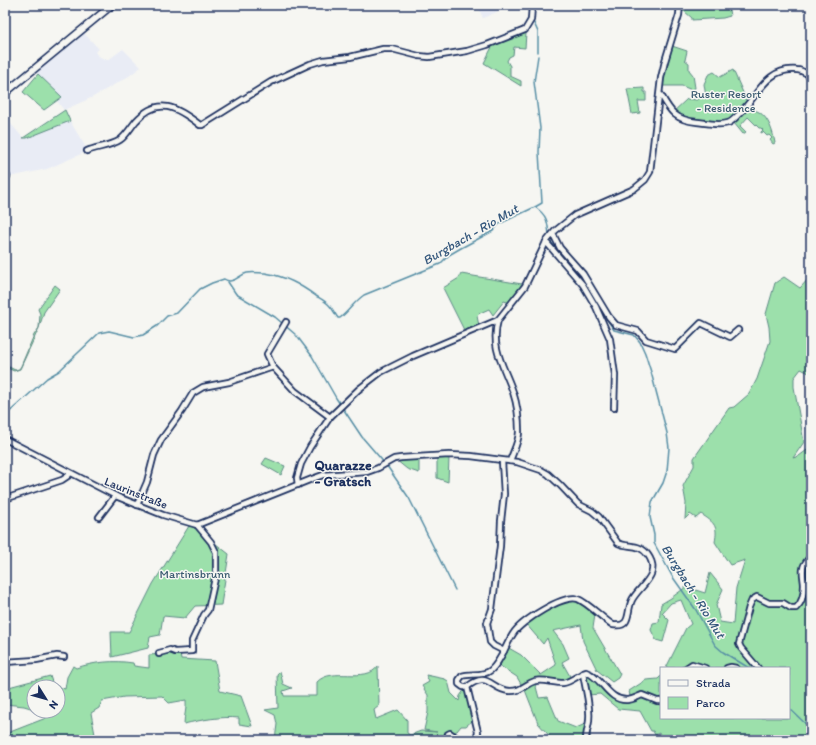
<svg xmlns="http://www.w3.org/2000/svg" width="816" height="745" font-family="Itim,sans-serif">
  <style>
    .built { fill: #e9ecf5 }
    .green { fill: #9ce0ab; stroke: #5c8884 }
    .lines { fill: none; stroke-linecap: round; stroke-linejoin: round }
    .stream { stroke: #568ea5; stroke-width: 1.5 }
    .minor-casing { stroke: #1b2f5e; stroke-width: 8 }
    .secondary-casing { stroke: #1b2f5e; stroke-width: 9 }
    .minor { stroke: #f6f6f2; stroke-width: 4.5 }
    .secondary { stroke: #f6f6f2; stroke-width: 6 }
    .labels { text-anchor: middle; stroke-width: 3; stroke-linejoin: round; paint-order: stroke }
    .park-label { font-size: 12px; fill: #3b5b71; stroke: #f6f6f2 }
    .street-label { font-size: 12px; fill: #1b2f5e; stroke: #f6f6f2 }
    .water-label { font-size: 13px; font-style: italic; fill: #34577c; stroke: #f6f6f2 }
    .quarter-label { font-size: 14px; font-weight: bold; fill: #1b2f5e; stroke: #f6f6f2 }
  </style>
  <rect width="100%" height="100%" fill="#f6f6f2"/>
  <filter id="ink" filterUnits="userSpaceOnUse"><feTurbulence type="fractalNoise" baseFrequency=".025" numOctaves="2"/><feDisplacementMap in="SourceGraphic" scale="8" xChannelSelector="R" yChannelSelector="G"/><feConvolveMatrix kernelMatrix="1 2 1 2 8 2 1 2 1" color-interpolation-filters="sRGB"/></filter>
  <g filter="url(#ink)">
    <!-- built -->
    <g class="built">
      <polygon points="477,5 513,5 483,18"/>
      <polygon points="84,33 99,49 95,52 100,57 108,60 123,49 141,67 129,76 93,97 64,110 57,101 62,97 36,72"/>
      <polygon points="5,117 24,139 70,121 88,151 47,169 5,178"/>
    </g>
    <!-- green -->
    <g class="green">
      <polygon points="680,5 728,5 730,16 723,18 692,20 692,18 684,11 680,11"/>
      <polygon points="526,33 525,48 514,47 513,55 509,57 507,61 510,66 510,76 521,81 521,86 484,63 493,45"/>
      <polygon points="669,45 687,51 685,60 689,63 689,70 693,75 695,88 692,90 682,86 661,86"/>
      <polygon points="733,70 748,104 729,123 693,122 672,113 687,99 698,100 698,94 706,97 704,84 708,75 714,72 720,77"/>
      <polygon points="38,74 62,97 44,110 23,92"/>
      <polygon points="644,88 644,92 646,92 646,101 638,101 640,113 632,114 627,89"/>
      <path d="M747 108C751 110 756 110 759 112 769 118 773 132 775 143L773 144 770 140 772 138 769 135 767 136 763 132 761 133V132L763 130 761 128H759L748 117 740 126 746 132 743 134 734 123 733 121Z"/>
      <polygon points="65,110 70,121 27,138 23,138"/>
      <polygon points="461,274 522,284 510,303 504,301 493,315 489,309 480,313 477,316 479,326 465,332 443,288 459,278"/>
      <path d="M811 276V374L801 369 794 378V387L804 442 793 458 799 456 811 447V740H661L659 733 655 735 653 731H651L640 711 618 709 600 694 588 695 584 675 590 676 614 699 631 701 629 691 646 680 658 679 661 676V718H789V668H666L686 628 691 624 681 600 671 603 662 613 669 620 663 642 656 640 651 630 653 623 659 622 661 604 671 598 686 587 705 593 710 573 723 589 716 605 720 622 733 624 736 588 745 560 730 565 715 542C718 526 715 523 701 514L696 518 690 514 685 519 686 503 683 486 694 466V458L729 408 734 407 749 394 757 379 770 341 769 327 766 314 775 283 784 277 800 288Z"/>
      <polygon points="55,285 60,289 44,312 39,328 20,369 14,371 5,367 7,366 15,370 19,369 21,366 34,335 39,328 40,314 38,309"/>
      <polygon points="266,458 285,466 281,475 262,464"/>
      <polygon points="437,458 449,458 448,482 437,478"/>
      <polygon points="396,460 419,460 419,473 407,469"/>
      <polygon points="189,526 194,527 229,554 221,605 195,606 185,618 163,616 160,635 150,637 148,648 112,657 111,632 129,632 153,584"/>
      <polygon points="570,600 578,601 595,615 593,628 620,674 618,678 612,682 597,670 583,641 581,625 553,631 563,644 569,658 562,662 571,678 564,681 534,679 522,686 517,677 500,666 507,647 521,655 541,675 556,665 547,638 543,644 526,624 547,609"/>
      <path d="M180 653 181 659 215 661 220 691 241 696 252 726 239 724V718C222 716 200 720 184 724 184 715 187 709 186 700L169 703 162 696 124 697 102 701 99 708 91 713 96 740H5V734L46 718 42 712 40 711H58V687H34V709L24 706 5 704V688L50 676 53 685 65 689 67 677 73 666 76 668C94 662 114 660 133 663L134 666 149 668V655Z"/>
      <path d="M378 666 379 706 374 710 376 719 398 710 407 720V733L410 735 421 731 437 732 424 730 428 712V695L422 686 429 682 426 675 445 679 448 681 451 693 459 701 460 696 465 689 473 720 466 726H461L457 731 448 734V740H407L406 738 404 740H275L277 724 275 715 265 710 278 708 277 674 280 671 283 684 292 688 283 691 284 696H317V682C332 666 366 684 378 666Z"/>
      <polygon points="535,683 539,698 548,697 558,721 576,728 590,722 590,740 553,740 538,723 525,690"/>
    </g>
    <g class="lines">
      <!-- stream -->
      <g class="stream">
        <polyline points="534,23 538,32 538,52"/>
        <polyline points="535,207 542,203 539,152 540,128 534,82 538,56"/>
        <polyline points="551,242 583,281"/>
        <polyline points="228,282 236,294 275,317 296,335 312,356 336,398 362,437 387,466 409,498 455,590"/>
        <polyline points="587,288 614,330 634,335 640,342 645,353 651,372 667,433 669,448 667,471 663,483 652,502 650,517 654,535 654,543 672,576 696,610 715,645 723,652 749,668"/>
        <path d="M5 416 47 378 59 371 99 333 109 331 134 337 143 335 157 326 167 316 177 313 200 289 212 283 224 279C233 285 239 275 247 273 252 272 260 273 265 273 287 277 299 284 316 296 321 299 325 301 329 305 333 309 335 314 338 318H340C349 311 355 301 364 295L440 264 449 255 461 248 493 231 499 224 535 207C547 215 548 222 549 236"/>
        <polyline points="789,708 811,729"/>
      </g>
      <!-- minor casing -->
      <g class="minor-casing">
        <g id="minor">
          <path d="M661 95C671 113 676 120 697 122 706 123 719 126 728 123 732 122 736 117 739 114 758 96 766 67 797 70 802 70 807 74 811 76"/>
          <path d="M87 151C97 147 111 146 120 140 126 136 131 127 136 121 158 96 177 107 200 125H202L271 82 310 64 323 60 350 57 383 49H392L419 56 429 57 467 51 487 45 525 30 531 20 532 5"/>
          <polyline points="5,177 7,176"/>
          <polyline points="553,234 560,248 583,274 609,317 616,325 638,331 646,340 675,349 701,323 730,337 738,330"/>
          <polyline points="546,242 583,285 596,307 610,339 615,375 614,408"/>
          <path d="M498 320C490 348 504 366 513 392 517 404 519 418 519 432 519 441 513 452 510 461"/>
          <polyline points="273,367 295,391 330,417"/>
          <polyline points="5,439 118,497 163,515 197,525"/>
          <polyline points="502,461 504,494 501,521 500,546 492,609 487,623 490,642 494,646 504,651"/>
          <polyline points="298,485 297,478 301,464 310,447 330,417 359,389 381,372 413,356 498,320 525,286 546,242 555,231 575,215 634,189 645,180 650,172 661,78 665,61 679,15 680,5"/>
          <polyline points="5,499 62,480 68,476 70,473"/>
          <polyline points="137,505 147,482 154,455 161,440 182,411 193,393 203,387 229,382 273,367 267,354 286,322"/>
          <polyline points="99,517 115,496"/>
          <path d="M197 525 312 479 323 475 367 472 378 468 394 459 401 458 449 455 471 456 517 462 541 470 548 474 560 485 578 504 592 511 599 517 618 543C628 548 640 543 648 555 662 575 639 586 632 600 626 612 632 628 613 625 603 619 588 603 578 599 564 594 521 621 513 634 505 646 502 660 491 670 483 677 471 673 462 676L459 680V684L463 687H467"/>
          <polyline points="159,654 159,653 170,650 175,652 192,651 192,641 204,615 208,610 216,574 216,552 211,542 197,525"/>
          <polyline points="5,662 36,660 57,656 64,657"/>
          <polyline points="686,668 692,664 705,668"/>
          <polyline points="727,668 731,667 736,668"/>
          <path d="M758 668 741 648 739 644 749 607 752 600 757 597 769 603H783L791 608H796C802 603 804 593 804 585 804 580 802 574 803 569 803 564 808 560 811 556"/>
          <path d="M583 673C585 688 591 706 589 721 588 728 586 733 586 740"/>
          <path d="M467 687C488 670 490 689 509 691 521 692 525 684 535 681 544 679 554 683 563 683 571 682 578 675 586 672 602 677 608 701 627 700 632 700 637 697 642 695L657 701H661"/>
          <polyline points="467,687 478,732 476,740"/>
          <polyline points="448,734 450,733 460,740"/>
        </g>
      </g>
      <!-- secondary casing -->
      <g class="secondary-casing">
        <polyline id="secondary" points="5,93 112,5"/>
      </g>
      <!-- minor -->
      <use href="#minor" class="minor"/>
      <!-- secondary -->
      <use href="#secondary" class="secondary"/>
    </g>
  </g>
  <g class="labels">
    <!-- park labels -->
    <g class="park-label">
      <text x="726" y="98">Ruster Resort<tspan x="726" dy="14">- Residence</tspan></text>
      <text x="195" y="578">Martinsbrunn</text>
    </g>
    <!-- street labels -->
    <g class="street-label">
      <text transform="translate(136 493) rotate(22)" y="4">Laurinstraße</text>
    </g>
    <!-- water labels -->
    <g class="water-label">
      <text transform="translate(470 234) rotate(-30)" y="5">Burgbach - Rio Mut</text>
      <text transform="translate(694 591) rotate(58)" y="5">Burgbach - Rio Mut</text>
    </g>
    <!-- quarter labels -->
    <g class="quarter-label">
      <text x="343" y="470">Quarazze<tspan x="343" dy="16">- Gratsch</tspan></text>
    </g>
  </g>
  <!-- margin -->
  <rect width="816" height="745" fill="none" stroke="#f6f6f2" stroke-width="20"/>
  <rect x="10" y="10" width="796" height="725" fill="none" stroke="#1b2f5e" stroke-width="1.5" filter="url(#ink)"/>
  <!-- legend -->
  <rect x="660" y="667" width="130" height="52" fill="#f6f6f2" stroke="#9ea6b7"/>
  <rect x="668" y="680" width="20" height="6" fill="#f6f6f2" stroke="#9ea6b7"/>
  <text x="696" y="687" font-size="12" fill="#1b2f5e">Strada</text>
  <rect x="668" y="697" width="20" height="12" fill="#9ce0ab" stroke="#9ea6b7"/>
  <text x="696" y="707" font-size="12" fill="#1b2f5e">Parco</text>
  <!-- north arrow -->
  <g transform="translate(46 699) rotate(127)"><circle r="19" fill="#f6f6f2" stroke="#9ea6b7"/>
  <path d="M0-3L7 15L0 10L-7 15Z" fill="#1b2f5e"/>
  <text y="-6" font-size="11" font-weight="bold" text-anchor="middle" fill="#1b2f5e">N</text>
  </g>
</svg>
